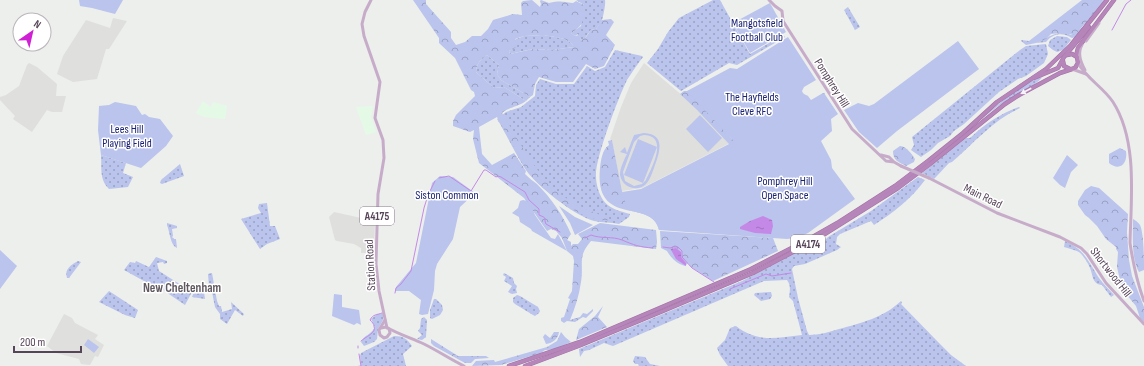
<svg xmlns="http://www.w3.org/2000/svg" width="1144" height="366" font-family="'Sofia Sans Condensed',sans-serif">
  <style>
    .commercial { fill: #e4fae7 }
    .education { fill: #dfe0dd }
    .grass { fill: url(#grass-dots) }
    .forest { fill: url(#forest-crowns); fill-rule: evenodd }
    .park { fill: #bac4ec; fill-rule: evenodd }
    .water { fill: url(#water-ripples) }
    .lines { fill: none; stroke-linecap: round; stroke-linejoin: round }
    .stream { stroke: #c489e7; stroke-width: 1 }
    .highway-casing { stroke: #a270a5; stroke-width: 4.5 }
    .major { stroke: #c7acca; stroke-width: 3 }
    .highway { stroke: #b685b9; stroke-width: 3.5 }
    .major-bridge { stroke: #c7acca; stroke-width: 3 }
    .oneway { fill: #f8f3f8 }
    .labels { text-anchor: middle; stroke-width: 3; stroke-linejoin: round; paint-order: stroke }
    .shield { fill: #fff; stroke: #897d8a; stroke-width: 1 }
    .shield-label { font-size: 11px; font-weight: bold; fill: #564558 }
    .park-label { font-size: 12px; fill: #1a2275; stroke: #fff }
    .street-label { font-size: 12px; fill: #564558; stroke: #fff }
    .neighbourhood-label { font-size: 13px; font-weight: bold; fill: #605960; stroke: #fff }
  </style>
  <defs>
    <pattern id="grass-dots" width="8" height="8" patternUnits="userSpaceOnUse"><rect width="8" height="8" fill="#bac4ec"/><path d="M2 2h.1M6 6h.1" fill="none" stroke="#9aa1c2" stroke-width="1.8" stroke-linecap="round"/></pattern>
    <pattern id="forest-crowns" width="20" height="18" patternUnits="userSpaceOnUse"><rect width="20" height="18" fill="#bac4ec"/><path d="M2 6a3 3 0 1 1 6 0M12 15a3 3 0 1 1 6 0" fill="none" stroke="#9aa1c2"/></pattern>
    <pattern id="water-ripples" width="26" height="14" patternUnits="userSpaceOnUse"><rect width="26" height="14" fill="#c489e7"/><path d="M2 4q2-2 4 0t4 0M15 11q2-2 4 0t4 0" fill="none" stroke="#a272be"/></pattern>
  </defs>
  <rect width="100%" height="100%" fill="#edefec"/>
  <!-- commercial -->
  <g class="commercial">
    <polygon points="203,101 211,107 213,102 227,106 225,119 204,117 196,113"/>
    <polygon points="373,106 371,117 376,132 366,135 356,107"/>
  </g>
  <!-- education -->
  <g class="education">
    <polygon points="113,18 127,21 109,49 106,49 97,79 73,82 57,74 63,56 86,20 110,28"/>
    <polygon points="29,63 37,67 57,84 56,96 66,96 62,112 52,112 47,110 32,132 13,119 15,116 0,100 0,97 6,95 19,86 27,65"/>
    <polygon points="644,63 684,97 730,143 642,188 622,191 612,141 610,139 621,107 631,83"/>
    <polygon points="334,212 375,221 374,251 372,253 361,253 361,248 354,244 337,241 335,240 329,217"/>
    <polygon points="64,314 72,318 75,323 98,335 95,339 104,345 98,357 95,356 90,365 81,364 79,359 56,353 47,346"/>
  </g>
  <!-- grass -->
  <g class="grass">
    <path d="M576 0H605C606 3 603 18 602 20 601 23 598 26 596 29L591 30 584 39 581 40 578 34 575 36 571 33 581 26 584 5Z"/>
    <polygon points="713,0 720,0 750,54 783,35 785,37 737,65 729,63 681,91 647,63 658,49 668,32 679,18"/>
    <path d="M1103 0H1105L1076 37 1072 38C1063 32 1053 33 1046 42L1036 43C1048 38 1057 29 1071 35L1083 27 1088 17Z"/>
    <polygon points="848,7 860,27 855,30 844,10"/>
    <path d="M543 35C553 37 569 37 574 47L552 50 532 49 510 54 509 51 516 47 514 40 524 36Z"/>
    <polygon points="1057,36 1067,37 1071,40 1063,50 1057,52 1053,50 1048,46 1050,40"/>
    <polygon points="1046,44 1048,54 1044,63 1026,76 1018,79 999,92 964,124 954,131 950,136 938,143 931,150 921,157 911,150 914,145 912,137 1020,50 1026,46"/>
    <path d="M615 50 642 56 643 57C637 65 632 72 627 80 619 96 594 161 596 177 596 184 599 194 603 200 609 209 620 211 630 214L629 217 619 224C611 222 602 223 594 221 575 216 537 186 526 170 515 154 507 135 497 119L506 112 521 107 535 96 536 85 540 79 556 84H574L587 66 595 71 605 67Z"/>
    <path d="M487 55 499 65 497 74 501 80 530 97 526 101 504 87 494 88 476 72C476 64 481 59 487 55Z"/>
    <path d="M1042 77C1038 85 1007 100 997 107 969 128 943 153 914 174 873 205 828 232 782 256L839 224 891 190 944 150 1007 97 1027 83Z"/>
    <path d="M1019 107 1020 108C993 120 974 143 952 162L949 163 934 179 922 173 966 138H970C985 124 1000 114 1019 107Z"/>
    <path d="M101 155 126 163 123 173 133 177 128 187 109 189C99 179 102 168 101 155Z"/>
    <polygon points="180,164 184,176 162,184 160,183 161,180"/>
    <path d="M918 177 925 180C912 198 893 213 874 225L871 221 840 234 837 237 836 244 841 247 837 250 805 264 794 266 792 269 798 298 807 331 809 335C819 335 829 332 839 329 861 323 883 318 901 301L902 303 901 304 939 343 951 355 966 366H728L720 355 717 348 725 340 730 328 736 326C758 343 776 338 802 335L793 301 789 297C790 291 791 285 787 280L764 281 613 346 604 343 589 350 584 351 580 357 579 349 742 281 795 253 823 242 828 237 871 211Z"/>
    <polygon points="267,203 270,226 275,226 280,239 267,244 260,249 241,219 261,213 258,208 259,204"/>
    <path d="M167 223 177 226V228L172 229 173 236 172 237 174 239H176L177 248C170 245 170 232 167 225Z"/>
    <path d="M1065 241C1085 250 1088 261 1099 278 1103 284 1109 289 1114 295L1111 297 1102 285C1092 284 1093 275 1090 268 1088 263 1083 255 1079 252 1075 250 1068 248 1064 247Z"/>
    <polygon points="156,257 167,261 167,263 164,264 163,262 157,263 159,271 192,292 185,305 163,290 162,291 124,270 130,262 135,263 136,261 149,267"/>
    <path d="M78 261 81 262 69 278H67C64 269 71 265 78 261Z"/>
    <polygon points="212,273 217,301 219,306 221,306 222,312 232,309 231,302 244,314 243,316 235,310 227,324 220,319 220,314 215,307 212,292 204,292 205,299 192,297 193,294 199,293 198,289 209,286 208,274"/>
    <polygon points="504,273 513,278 514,283 517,286 516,289 517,293 512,294 508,292 512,286 504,281 506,277 503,275"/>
    <polygon points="109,291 138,310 135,318 125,315 99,302"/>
    <polygon points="771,292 772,296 770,299 761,301 754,295 755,293"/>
    <polygon points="517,295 520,296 538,307 540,311 539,313 535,316 533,315 515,304 513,302 513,298"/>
    <polygon points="434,299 436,299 442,305 443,310 440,315 432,319 430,318 430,310"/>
    <path d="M383 313V320L378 329 377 339 374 342 364 346 361 342C365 334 370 336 375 327L371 319 376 315Z"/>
    <polygon points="424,317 427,320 426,337 422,340 417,339 422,335 418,331 420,328 421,319"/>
    <path d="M394 336C404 336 407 339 412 346L403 354 406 366H358L361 365 360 356 361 353Z"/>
    <polygon points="635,356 645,357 650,364 660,366 639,366 638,364 635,364 633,361"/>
  </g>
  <!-- forest -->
  <g class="forest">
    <path d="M413 0H426V4L451 32V38L456 45 465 42 472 36H481L488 29 493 20 513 14 522 15 521 3 523 1 532 0 540 7 541 4 540 1 541 0 549 3C561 0 562 2 573 3L576 1 584 5C584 20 585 24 571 33L575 36 579 35 581 40 586 37 591 30 596 29 602 20 611 19 614 22 606 35 615 45 604 66 595 69 586 64 573 82H556L539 77 535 84 533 95 530 97 501 80 497 74 499 65 487 55C481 59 476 64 476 72L494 88 504 87 526 101C518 107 509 107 502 113 521 144 538 180 569 200 582 208 597 213 611 220 584 225 542 190 527 171 523 166 521 160 518 155 511 142 504 130 497 117L479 127 482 154 492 165 514 153 526 171 525 174C529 178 533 181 537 184 551 198 563 215 571 234L567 240 571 242V246L573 244H578L582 239 578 234 600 223 656 230 657 242 656 249 591 241C577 257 584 264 581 282 579 296 575 308 570 320L580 317 583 313 587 314 593 309V311L586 318 583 317 575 322 567 321 564 323 561 321V318L564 317 570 299 568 298 572 291 574 261 573 256 567 251 562 238 556 231 551 229 547 231 524 198 479 163 473 139 474 130 470 132 453 126V121L456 115 475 96 474 92 471 90 455 58 439 43V38ZM543 35C553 37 569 37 574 47L552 50 533 49 510 54 509 51 517 47 515 39 524 36Z"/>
    <path d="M1082 0H1103C1094 12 1085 24 1075 35L1061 33 1051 34 1046 39 1036 43 1026 45 1021 41V40L1029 41Z"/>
    <polygon points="684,91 690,91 732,139 734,139 802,93 808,96 811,100 823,93 825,93 754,163 729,144 697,110 680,94"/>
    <path d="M612 140 622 191 626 202 653 214 660 230H659C652 197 594 229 600 168 601 160 602 150 609 145L608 141Z"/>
    <path d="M900 146C907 147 911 153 915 159L914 162 906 166C898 162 893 160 893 151Z"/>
    <path d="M1120 148 1126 151C1128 163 1120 172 1109 163V154Z"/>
    <polygon points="1091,186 1099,188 1128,214 1127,232 1129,260 1132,276 1144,307 1144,322 1140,318 1136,306 1121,288 1120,280 1117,267 1118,252 1116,249 1116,247 1106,239 1097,226 1089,218 1085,215 1078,205 1078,201 1085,190"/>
    <path d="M1133 219C1135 220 1138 222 1140 225 1144 234 1144 259 1144 270L1139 272C1131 259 1133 233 1133 219Z"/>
    <path d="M660 231 773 238 778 251 713 281 691 267 688 263 685 266C676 263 672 259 667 251L661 248Z"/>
    <polygon points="603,306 598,317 607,327 576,340 579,329 595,316"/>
    <path d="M554 332H559C558 339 553 343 546 344L543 337 545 334 550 338Z"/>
    <path d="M561 332 565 337 571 342C563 345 553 351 545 350L541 353 501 365 472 366 476 361 494 360 495 362 547 347 557 341Z"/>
    <polygon points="431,339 458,356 486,356 489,358 475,359 471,363 465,363 434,346 431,343"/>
  </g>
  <!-- park -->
  <g class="park">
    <polygon points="79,0 123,0 115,14 92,8 80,6"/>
    <polygon points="770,3 786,32 750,53 733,23"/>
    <path d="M788 37 816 80 804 87 802 91 808 103 824 93 838 114 831 119 832 131 821 141 831 160 832 168 855 199 808 233 799 237 787 239 659 230C656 215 640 213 628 210L622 192 641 189 733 142 742 150 687 91 730 68 737 69Z"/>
    <polygon points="958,41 979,69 897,131 877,148 859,132 844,110 858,103 869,106 874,104"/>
    <polygon points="115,102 136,106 142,115 145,114 149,117 160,119 173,136 166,146 141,168 101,155 98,130 99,106 109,105"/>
    <polygon points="700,115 722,138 708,152 686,129"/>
    <path d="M644 133C667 134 659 154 654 168 652 173 650 180 646 184 637 193 622 187 620 175 620 168 624 160 627 154L620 152 625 147 627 153 634 135ZM644 135C669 136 652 168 646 180L642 184 634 186 625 181 623 172 634 142 640 136Z"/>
    <polygon points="638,139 657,147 643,183 624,175"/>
    <polygon points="1067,155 1078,165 1071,172 1065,188 1060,185 1053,178"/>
    <polygon points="440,176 453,177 475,193 460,207 453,239 437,264 435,271 434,290 428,314 422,315 419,314 421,300 409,291 395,291 396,287 416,263 432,183"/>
    <polygon points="523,200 527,201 531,205 535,215 551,238 555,239 558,234 559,236 567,251 532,231 531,229 520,222 519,217 512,213 518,208 520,201"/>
    <polygon points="559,206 575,217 593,225 575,235 570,223"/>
    <polygon points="0,250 17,266 0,289"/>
    <polygon points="334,294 342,295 342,307 359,310 361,325 357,323 354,325 332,316"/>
    <polygon points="88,339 99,347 94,353 84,345"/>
  </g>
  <!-- water -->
  <g class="water">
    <polygon points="763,216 772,220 773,226 771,234 755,233 740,229 740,227 750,221"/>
    <polygon points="670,248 671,249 676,248 681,252 681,257 686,263 686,266 676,259"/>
  </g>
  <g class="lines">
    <!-- stream -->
    <g class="stream">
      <polyline points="1112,30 1126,4 1131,0"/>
      <path d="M439 178 449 176 471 191 484 170H486L496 177 498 176 501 177 525 192 529 200 539 209V215C549 219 543 218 546 224L560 232"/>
      <path d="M585 238 591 235C601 239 612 236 622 240 634 245 639 247 653 248"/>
      <polyline points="663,247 670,248 673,247 678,247 682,251 682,257 692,268 714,282"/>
      <polyline points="730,289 766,274 772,276 791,273"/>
      <polyline points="395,293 396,288 401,284 411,271 424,208 428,195 435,181"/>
      <path d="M361 341C365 337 377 333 374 326 374 324 372 322 370 320 373 314 377 315 382 313"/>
      <polyline points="358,346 358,348"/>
      <polyline points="359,354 361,366"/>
    </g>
    <!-- highway casing -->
    <g class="highway-casing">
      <g id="highway">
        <polyline points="1076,56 1078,48 1114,0"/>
        <polyline points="1063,61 1064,66 1070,69"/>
        <polyline points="1034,78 1058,68 1064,57 1089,27"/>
        <polyline points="509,366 580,342 751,269 809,239 839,222 895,186 928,161 963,133 997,102 1046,69 1071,45 1107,0"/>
        <polyline points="525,366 581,345 663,311 753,273 812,242 898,188 930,164 1005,104 1019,95 1060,73 1075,68 1078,63 1077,57 1072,54 1067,55"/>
      </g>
    </g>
    <!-- major -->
    <g class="major">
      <polyline points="371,0 365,12 362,24 364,36 380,82 375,118 383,140 384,158 378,194 376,264 379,291 387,328"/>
      <polyline points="769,0 775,6 782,11 783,21 852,129 886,161 894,162 901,166"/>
      <polyline points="1086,41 1099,23"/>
      <path d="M1082 45C1077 53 1081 63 1085 70"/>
      <path d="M1078 63C1086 78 1103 87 1113 102 1138 141 1131 199 1130 243 1133 263 1137 282 1144 301"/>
      <polyline points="1072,69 1086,74"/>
      <polyline points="881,155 889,157 893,161"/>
      <polyline points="929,178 997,213 1060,237 1081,248 1087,254 1106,283 1144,324"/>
      <polyline points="385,320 379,330 380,335 384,338 387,337 390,333 389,329"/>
      <path d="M381 328 386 327C398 334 411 338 424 344 438 351 450 359 464 366"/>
    </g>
    <!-- highway -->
    <use href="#highway" class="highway"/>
    <!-- major-bridge -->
    <polyline class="major-bridge" points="901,166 929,178"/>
  </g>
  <!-- one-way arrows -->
  <defs><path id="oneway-solid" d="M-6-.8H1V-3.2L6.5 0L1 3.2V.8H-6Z"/></defs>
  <use class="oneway" href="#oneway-solid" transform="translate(1026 91) rotate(152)"/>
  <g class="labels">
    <!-- shield labels -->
    <g class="shield">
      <rect x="360" y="207" width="34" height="18" rx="3"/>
      <rect x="791" y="235" width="34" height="18" rx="3"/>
    </g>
    <g class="shield-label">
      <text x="377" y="220">A4175</text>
      <text x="808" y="248">A4174</text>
    </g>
    <!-- park labels -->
    <g class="park-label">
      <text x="757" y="27">Mangotsfield<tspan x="757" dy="14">Football Club</tspan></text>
      <text x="752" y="101">The Hayfields<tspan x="752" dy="14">Cleve RFC</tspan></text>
      <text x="127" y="133">Lees Hill<tspan x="127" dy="14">Playing Field</tspan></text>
      <text x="785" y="185">Pomphrey Hill<tspan x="785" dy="14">Open Space</tspan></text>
      <text x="447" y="199">Siston Common</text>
    </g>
    <!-- street labels -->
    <g class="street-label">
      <text transform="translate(832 83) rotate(58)" y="4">Pomphrey Hill</text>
      <text transform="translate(983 196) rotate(26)" y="4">Main Road</text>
      <text transform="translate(370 265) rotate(-93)" y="4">Station Road</text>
      <text transform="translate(1111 272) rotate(52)" y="4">Shortwood Hill</text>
    </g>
    <!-- neighbourhood labels -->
    <g class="neighbourhood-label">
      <text x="182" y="292">New Cheltenham</text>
    </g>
  </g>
  <!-- north arrow -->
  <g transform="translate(32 32) rotate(34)"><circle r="19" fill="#ffffff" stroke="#bbb5bc"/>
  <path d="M0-3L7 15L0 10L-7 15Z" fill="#d020d4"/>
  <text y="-6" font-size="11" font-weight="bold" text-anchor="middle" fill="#564558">N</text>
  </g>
  <!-- scale -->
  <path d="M14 346v6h67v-6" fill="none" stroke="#564558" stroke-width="2"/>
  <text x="20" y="346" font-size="12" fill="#564558" stroke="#ffffff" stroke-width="3" paint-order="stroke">200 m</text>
</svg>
